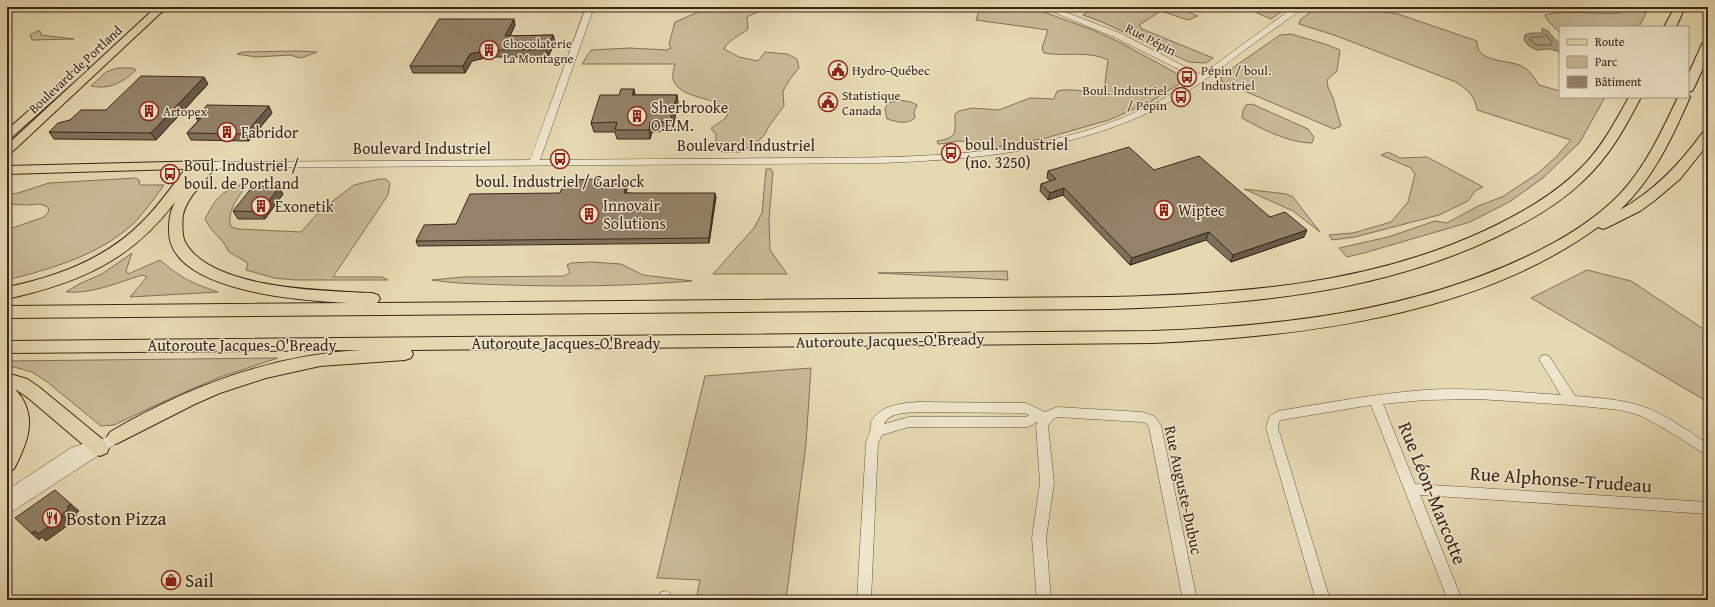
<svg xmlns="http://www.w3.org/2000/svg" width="1715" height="607" font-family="'Gentium Book Plus',serif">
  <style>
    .green { fill: #c8bb98; stroke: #82705a }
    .water { fill: #ab9c7f; stroke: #7e6d57 }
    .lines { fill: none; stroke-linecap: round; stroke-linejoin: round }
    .shore { stroke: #73614d; stroke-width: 1 }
    .minor-casing { stroke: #665341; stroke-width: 1 }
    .major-casing { stroke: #3b261b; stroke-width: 2 }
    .highway-casing { stroke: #3b261b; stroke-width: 2 }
    .minor { fill: #eee6cd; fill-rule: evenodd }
    .major { fill: #e5d9b2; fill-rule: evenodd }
    .highway { fill: #e5d9b2; fill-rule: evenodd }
    .wall { fill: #7e715b; stroke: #3b261b }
    .shaded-wall { fill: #675c4a; stroke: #3b261b }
    .building { fill: #93836a; stroke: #3b261b }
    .labels { text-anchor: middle; stroke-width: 3; stroke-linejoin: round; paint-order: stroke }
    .far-street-label { font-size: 13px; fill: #3b261b; stroke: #eee6cd }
    .far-poi-label { font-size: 13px; fill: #3b261b; stroke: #eee6cd; text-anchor: start }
    .poi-label { font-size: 16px; fill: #3b261b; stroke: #eee6cd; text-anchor: start }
    .street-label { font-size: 16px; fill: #3b261b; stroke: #eee6cd }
    .near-street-label { font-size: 19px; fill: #3b261b; stroke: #eee6cd }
    .near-poi-label { font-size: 19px; fill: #3b261b; stroke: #eee6cd; text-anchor: start }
  </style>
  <rect width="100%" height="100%" fill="#e5d9b2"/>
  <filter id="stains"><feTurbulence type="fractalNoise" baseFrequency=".005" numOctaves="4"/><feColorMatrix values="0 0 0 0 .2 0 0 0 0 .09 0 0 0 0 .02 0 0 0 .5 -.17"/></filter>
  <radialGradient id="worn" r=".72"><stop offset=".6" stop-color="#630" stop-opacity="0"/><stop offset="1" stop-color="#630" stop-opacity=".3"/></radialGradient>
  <!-- green -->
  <g class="green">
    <path d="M704 7H761L760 11 747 17 748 29C740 36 728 40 724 49L739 57 758 61 765 52 787 54 797 59 799 68 790 79 783 91 784 106 769 126 765 134 756 144 741 152H724L716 149V135L711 128 725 119 728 114C724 95 680 102 673 79 672 75 674 68 675 64H582L591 50 630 48 666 50 671 48 669 44 675 22 703 10Z"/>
    <path d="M975 7H1030L1093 30 1121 43 1187 79 1150 102 1109 120 1046 138 993 148 985 143C971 146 968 141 958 141 951 142 945 144 938 144L937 141C958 138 955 133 955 114L959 111 972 108 999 110 1030 98 1054 99 1057 91C1073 87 1090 95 1104 90L1108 60C1088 50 1065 57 1044 53L1042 48 1048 30 976 20 980 8Z"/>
    <polygon points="1096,7 1175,7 1198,16 1188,20 1161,11 1139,25 1142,29 1213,58 1206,63 1189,62 1102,22 1083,15"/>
    <polygon points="1267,7 1288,7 1271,19 1257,13"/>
    <path d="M1317 7H1351L1398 14 1477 41C1476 65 1511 58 1525 68 1531 72 1535 79 1539 85L1560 91V97H1605L1580 142 1544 177 1511 201 1470 222 1364 253 1347 257 1339 248 1388 237 1435 221 1447 223 1478 206 1502 197 1537 174 1555 158 1571 140 1477 110C1475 96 1468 90 1456 82L1334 35 1299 24 1300 20Z"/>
    <path d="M1624 7H1649L1639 27H1560V33L1548 21 1545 15C1567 9 1597 15 1620 13Z"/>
    <polygon points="38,31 40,31 41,35 74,39 32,40 30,35"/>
    <polygon points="1291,34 1325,44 1340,50 1337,71 1327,80 1328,87 1333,98 1341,126 1334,129 1221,81 1221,76 1280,35"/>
    <polygon points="298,51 317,52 301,58 290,55 256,57 237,54 243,52"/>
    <path d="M117 68H133L136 70C124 82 109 90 91 86L106 72Z"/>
    <path d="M899 100 911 102 917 105 914 112 915 118C906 125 897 122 887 119L885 109 888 103Z"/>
    <path d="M1252 104 1308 129 1314 137 1312 143C1290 143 1261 129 1242 118L1243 111 1246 105Z"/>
    <polygon points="1388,152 1400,158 1427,157 1483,187 1475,191 1468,201 1439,215 1355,237 1332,240 1329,235 1353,233 1391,222 1408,202 1415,174 1411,168 1381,155"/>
    <polygon points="766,169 771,169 773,172 769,219 770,250 787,274 713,274 754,228 762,213"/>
    <path d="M136 178 139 180 140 185H164C155 198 145 211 134 223 100 255 51 269 7 280V230L44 217 49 211 48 207 40 204 27 205 7 204V195L18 193 49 183Z"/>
    <path d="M379 179H386L390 183 388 195 333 277H382L388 280H295L274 278 246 270 248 263 229 252 223 242 211 229 205 219C216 198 220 192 243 184L246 186C238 198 226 212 231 227L238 229 301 232 321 210 354 185Z"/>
    <polygon points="1244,189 1286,194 1293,197 1320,232 1293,211"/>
    <path d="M132 253 126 271 128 274 160 260C182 279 192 283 218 292L130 297 147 277 142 275C117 283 92 294 66 292L79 284 102 274Z"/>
    <path d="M592 262 621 264 643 275 692 281C630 286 570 287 508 285 482 284 458 284 432 280L463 277 564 276 570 273 567 265 571 263Z"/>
    <polygon points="1587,270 1631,281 1708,332 1708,402 1531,298"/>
    <polygon points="1007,271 1008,280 878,273"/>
    <polygon points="278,358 220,377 169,399 114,425 101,426 46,381 32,372 7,365 7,361"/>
    <polygon points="811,368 806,444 786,600 697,595 700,580 657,578 705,376"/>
  </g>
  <!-- water -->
  <polygon class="water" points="1542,28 1548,31 1560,45 1560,52 1550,49 1537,50 1529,46 1524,40 1525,35 1530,33 1542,33"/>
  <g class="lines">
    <!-- shore -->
    <polygon class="shore" points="1546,35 1552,42 1551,45 1536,45 1529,39 1531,37 1541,37"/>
    <!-- minor casing -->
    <g class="minor-casing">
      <g id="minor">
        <path d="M586 7H594L540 160C622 159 704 159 786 158 924 157 1077 162 1196 78L1114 37 1041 7H1052L1120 33 1201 75 1294 7H1303C1298 13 1290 17 1284 22 1270 32 1256 42 1242 52 1222 67 1202 83 1180 96 1090 149 985 159 882 163L210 168 205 165 210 162 530 160Z"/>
        <path d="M1545 355 1549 356 1575 396C1598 398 1622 399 1644 407 1667 415 1688 431 1708 444V456L1665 429 1639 415 1620 410 1571 405 1478 399 1425 400 1383 404 1415 484 1708 502V514L1420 495 1462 600H1448L1371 405 1281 420 1279 422 1278 428 1330 600H1316L1266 428 1269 417 1278 411C1326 403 1375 394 1424 390 1469 387 1516 392 1561 395L1539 359 1541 356Z"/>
        <path d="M919 402 1026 403 1045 412 1057 407 1142 412 1154 416 1161 425 1197 600H1183L1149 427 1146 423 1142 422 1057 417 1052 420 1048 426 1054 483 1046 538 1051 600H1037L1032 538 1040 483 1036 426 1037 422 1028 427H909L882 435 878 443 871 600H857L866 443C868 435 872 430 871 422 880 405 902 403 919 402ZM919 412 1024 413 1029 415 1026 417H909L884 424C889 412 907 413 919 412Z"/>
        <polygon points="116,432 120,433 122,437 120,441 7,515 7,490 71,448 97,439 101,440"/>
        <polygon points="665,591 670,593 672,598 671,600 657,600 660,593"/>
      </g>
    </g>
    <!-- major casing -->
    <g class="major-casing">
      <g id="major">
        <polygon points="156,7 167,7 11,153 7,155 7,145"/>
        <polygon points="83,65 87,66 88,68 87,70 11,138 7,139 7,130 79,66"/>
        <polygon points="210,161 214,162 216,165 214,168 7,174 7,166"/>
      </g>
    </g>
    <!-- highway casing -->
    <g class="highway-casing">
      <g id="highway">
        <polygon points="1675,7 1685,7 1676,27 1664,27"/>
        <polygon points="1708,41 1708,57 1694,88 1692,91 1688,92 1688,75 1702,44 1704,42"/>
        <path d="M1688 94 1690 97C1672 138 1653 179 1620 210 1654 191 1680 164 1703 132L1708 131V144L1680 179 1654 201 1640 211 1608 227 1603 229 1598 227C1476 316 1300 337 1153 343L411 350 413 354 411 358 405 360 320 366 266 378 220 393 195 404 116 444 110 442 107 437 110 432C187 387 271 355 361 350L7 353V341L1153 331C1280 326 1409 312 1526 257 1560 241 1594 221 1620 194 1646 166 1662 131 1678 97H1688Z"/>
        <path d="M1629 97H1641C1625 128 1609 157 1583 181 1557 206 1526 223 1494 238 1374 295 1241 305 1110 309L7 318V306L352 303C307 301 169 293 169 231 169 219 170 212 175 202 131 261 78 283 7 299V287C57 277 108 258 144 220 160 204 172 186 186 168L191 167 196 168 197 172C203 165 205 160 215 162L217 165C206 181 187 196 183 215 182 221 182 237 185 242 210 289 324 291 372 293L378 295 380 299 377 303 1110 297C1238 294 1367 285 1484 231 1520 214 1554 195 1582 167 1602 147 1615 122 1629 97Z"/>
        <path d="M7 373 27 379 39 387 107 443 109 448 107 453 100 456 93 453 27 397 15 389C39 415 28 442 14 469L7 472V444L11 427V417L7 404Z"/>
      </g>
    </g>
    <!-- minor -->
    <use href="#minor" class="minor"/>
    <!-- major -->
    <use href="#major" class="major"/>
    <!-- highway -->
    <use href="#highway" class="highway"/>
  </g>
  <!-- wall -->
  <g class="wall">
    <polygon points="515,25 510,36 553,35 555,42 548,57 489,57 472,61 465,73 413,73 410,66"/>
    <polygon points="208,84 156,140 54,139 49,132 106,110"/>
    <polygon points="634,89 635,95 677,95 678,104 672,131 652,132 650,139 617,139 615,132 594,132 591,123 619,95"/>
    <polygon points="272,113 249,141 191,140 187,133 198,121 196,118"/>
    <polygon points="1154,170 1270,217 1304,237 1231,262 1206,240 1130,265 1063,195 1048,200 1040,191 1041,184 1050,181 1047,178 1048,171"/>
    <polygon points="600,184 626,184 627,189 626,193 716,197 709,243 418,246 416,241 456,224 560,193"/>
    <polygon points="283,194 265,219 238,219 233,211"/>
  </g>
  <!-- shaded-wall -->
  <g class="shaded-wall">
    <polygon points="514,19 515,25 507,42 505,36"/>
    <polygon points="553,35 555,42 548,57 547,50"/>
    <polygon points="487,50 489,57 472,61 465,73 463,66 470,54"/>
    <polygon points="204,77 208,84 156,140 151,133"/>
    <polygon points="634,89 635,98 632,95"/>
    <polygon points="677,95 678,104 672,131 670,122"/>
    <polygon points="269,106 272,113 249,141 245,134"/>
    <polygon points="650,122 652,132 650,139 649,130"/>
    <polygon points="626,184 627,189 625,198 624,193"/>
    <polygon points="279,187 283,194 265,219 261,212"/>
    <polygon points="1064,188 1063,195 1048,200 1050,193"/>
    <polygon points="715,193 716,197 709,243 709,238"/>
    <polygon points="1307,230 1304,237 1231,262 1233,255"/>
    <polygon points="1209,232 1206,240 1130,265 1132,258"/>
    <polygon points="71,504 79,511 75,514 77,515 68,521 71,523 46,541 42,537 39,540 31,533 61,515 67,507"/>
  </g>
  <!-- building -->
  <g class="building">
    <polygon points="439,19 514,19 505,36 553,35 547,50 487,50 470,54 463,66 410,66"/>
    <polygon points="141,76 204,77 151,133 49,132 58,123 70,120 81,110 106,110"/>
    <polygon points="621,89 634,89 632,95 677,95 670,122 650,122 649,130 615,130 617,122 591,123 600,95 619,95"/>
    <polygon points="207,105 269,106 245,134 187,133 201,118 196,118"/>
    <polygon points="1129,147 1154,170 1199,156 1270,217 1285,212 1307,230 1233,255 1209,232 1132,258 1064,188 1050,193 1041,184 1056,179 1048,171"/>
    <polygon points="599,179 597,184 626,184 624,193 715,193 709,238 416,241 424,225 456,224 470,194 560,193 565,180"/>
    <polygon points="253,186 279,187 261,212 233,211"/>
    <polygon points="55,490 71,504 67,507 69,509 61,515 63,517 38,534 35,531 31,533 15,518"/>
  </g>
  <!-- icons -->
  <defs>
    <g id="building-ring" transform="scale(1)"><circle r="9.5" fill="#eee6cd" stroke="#8f2418" stroke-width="1.5"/><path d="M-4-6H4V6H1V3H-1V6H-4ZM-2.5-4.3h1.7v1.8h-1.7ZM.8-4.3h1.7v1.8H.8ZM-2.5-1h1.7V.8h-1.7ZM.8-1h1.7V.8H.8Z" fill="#8f2418"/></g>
    <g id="civic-ring" transform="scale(1)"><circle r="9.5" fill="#eee6cd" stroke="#8f2418" stroke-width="1.5"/><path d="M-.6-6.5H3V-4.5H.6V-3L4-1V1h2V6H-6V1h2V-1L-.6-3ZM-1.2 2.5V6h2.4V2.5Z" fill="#8f2418"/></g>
    <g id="bus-ring" transform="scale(1)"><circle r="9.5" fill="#eee6cd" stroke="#8f2418" stroke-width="1.5"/><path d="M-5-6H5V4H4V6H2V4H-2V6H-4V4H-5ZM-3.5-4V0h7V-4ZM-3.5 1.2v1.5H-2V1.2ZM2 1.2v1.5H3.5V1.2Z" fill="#8f2418"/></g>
    <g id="restaurant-ring" transform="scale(1)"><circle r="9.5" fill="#eee6cd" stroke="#8f2418" stroke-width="1.5"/><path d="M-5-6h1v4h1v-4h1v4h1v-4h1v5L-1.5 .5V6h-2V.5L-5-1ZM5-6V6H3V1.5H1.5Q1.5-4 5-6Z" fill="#8f2418"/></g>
    <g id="shop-ring" transform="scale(1)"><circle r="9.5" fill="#eee6cd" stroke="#8f2418" stroke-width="1.5"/><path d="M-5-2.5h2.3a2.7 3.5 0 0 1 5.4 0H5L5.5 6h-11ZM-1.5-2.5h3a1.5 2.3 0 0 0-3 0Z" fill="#8f2418"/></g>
  </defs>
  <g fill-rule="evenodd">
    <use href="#building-ring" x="489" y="50"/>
    <use href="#civic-ring" x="838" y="70"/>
    <use href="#bus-ring" x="1187" y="77"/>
    <use href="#bus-ring" x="1181" y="97"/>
    <use href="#civic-ring" x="828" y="102"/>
    <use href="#building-ring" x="149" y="111"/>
    <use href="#building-ring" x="637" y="116"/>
    <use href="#building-ring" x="227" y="132"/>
    <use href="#bus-ring" x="951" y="153"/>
    <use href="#bus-ring" x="560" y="159"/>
    <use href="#bus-ring" x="170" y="174"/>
    <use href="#building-ring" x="261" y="206"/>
    <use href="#building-ring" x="1164" y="210"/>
    <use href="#building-ring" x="589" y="214"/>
    <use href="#restaurant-ring" x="52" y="518"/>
    <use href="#shop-ring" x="171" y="580"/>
  </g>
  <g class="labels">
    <!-- far-street labels -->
    <g class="far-street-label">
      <text transform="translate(1151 39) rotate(27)" y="5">Rue Pépin</text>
      <text transform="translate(75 69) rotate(-43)" y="5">Boulevard de Portland</text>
    </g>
    <!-- far-poi labels -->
    <g class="far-poi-label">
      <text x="503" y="48">Chocolaterie<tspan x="503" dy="15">La Montagne</tspan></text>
      <text x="852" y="75">Hydro-Québec</text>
      <text x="1201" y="75">Pépin / boul.<tspan x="1201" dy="15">Industriel</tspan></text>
      <text x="1167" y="95" text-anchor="end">Boul. Industriel<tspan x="1167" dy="15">/ Pépin</tspan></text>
      <text x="842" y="100">Statistique<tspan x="842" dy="15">Canada</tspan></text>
      <text x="163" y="116">Artopex</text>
    </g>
    <!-- poi labels -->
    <g class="poi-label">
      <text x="651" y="113">Sherbrooke<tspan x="651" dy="18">O.E.M.</tspan></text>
      <text x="241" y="138">Fabridor</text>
      <text x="965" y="150">boul. Industriel<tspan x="965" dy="18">(no. 3250)</tspan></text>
      <text x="184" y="171">Boul. Industriel /<tspan x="184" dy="18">boul. de Portland</tspan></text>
      <text x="560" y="187" text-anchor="middle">boul. Industriel / Garlock</text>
      <text x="603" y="211">Innovair<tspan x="603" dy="18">Solutions</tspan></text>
      <text x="275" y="212">Exonetik</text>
      <text x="1178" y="216">Wiptec</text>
    </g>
    <!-- street labels -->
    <g class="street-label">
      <text x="746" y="151">Boulevard Industriel</text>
      <text x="422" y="154">Boulevard Industriel</text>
      <text transform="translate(890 340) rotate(-1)" y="6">Autoroute Jacques-O'Bready</text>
      <text x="566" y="349">Autoroute Jacques-O'Bready</text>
      <text x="242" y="351">Autoroute Jacques-O'Bready</text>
      <text transform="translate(1184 490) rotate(78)" y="6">Rue Auguste-Dubuc</text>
    </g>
    <!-- near-street labels -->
    <g class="near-street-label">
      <text transform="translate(1561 479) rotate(4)" y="7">Rue Alphonse-Trudeau</text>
      <text transform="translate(1433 493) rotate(68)" y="7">Rue Léon-Marcotte</text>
    </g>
    <!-- near-poi labels -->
    <g class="near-poi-label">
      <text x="66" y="525">Boston Pizza</text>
      <text x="185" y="587">Sail</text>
    </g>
  </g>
  <!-- margin -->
  <rect width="1715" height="607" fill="none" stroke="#e5d9b2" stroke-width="24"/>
  <rect x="8" y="8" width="1699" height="591" fill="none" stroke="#3b261b" stroke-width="2"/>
  <rect x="12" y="12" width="1691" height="583" fill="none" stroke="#3b261b"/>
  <!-- legend -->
  <rect x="1559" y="26" width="130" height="72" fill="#eee6cd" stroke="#a69986"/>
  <rect x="1567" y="39" width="20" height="6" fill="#e5d9b2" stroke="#a69986"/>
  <text x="1595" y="46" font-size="12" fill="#3b261b">Route</text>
  <rect x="1567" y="56" width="20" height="12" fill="#c8bb98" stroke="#a69986"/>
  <text x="1595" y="66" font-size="12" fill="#3b261b">Parc</text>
  <rect x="1567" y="76" width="20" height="12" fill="#93836a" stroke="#a69986"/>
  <text x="1595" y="86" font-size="12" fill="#3b261b">Bâtiment</text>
  <rect width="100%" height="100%" filter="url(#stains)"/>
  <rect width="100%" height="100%" fill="url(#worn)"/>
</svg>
